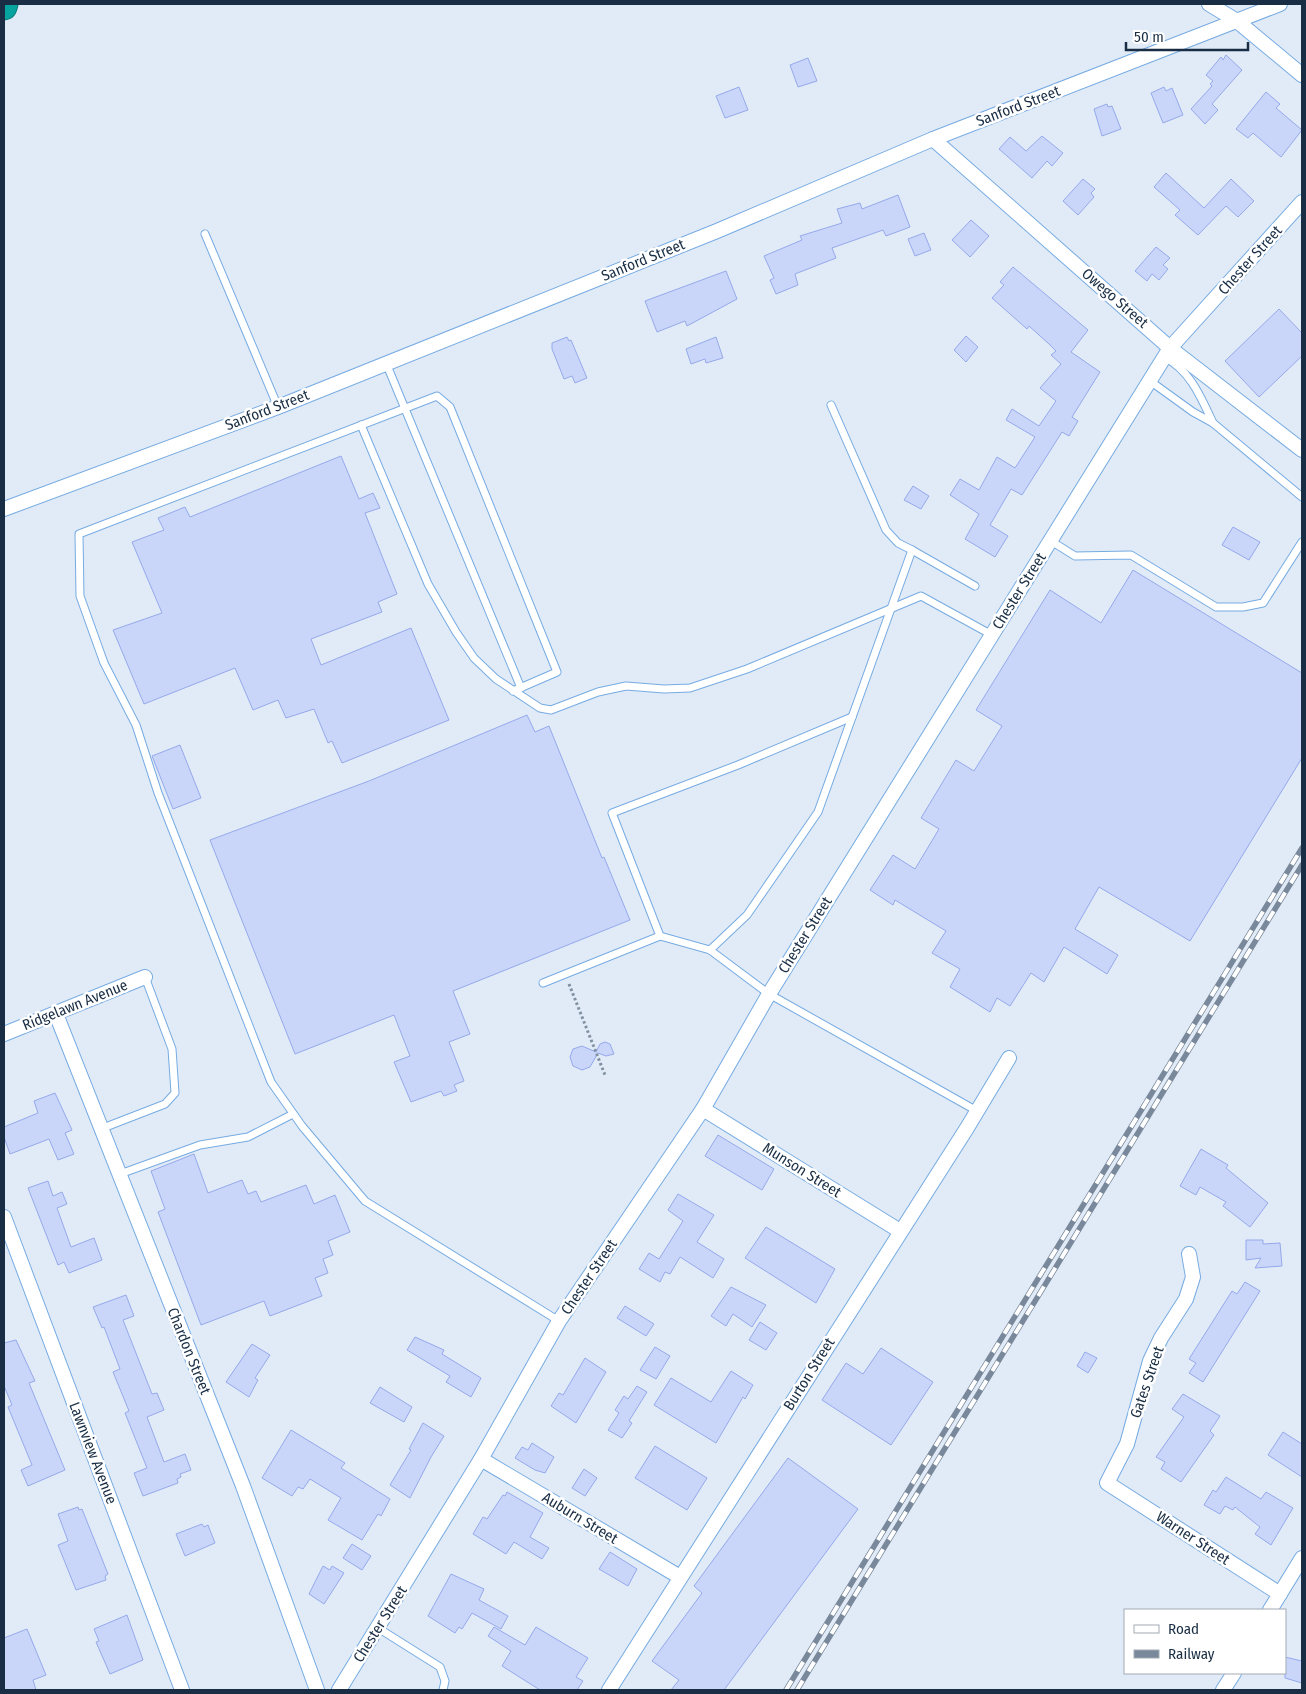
<svg xmlns="http://www.w3.org/2000/svg" width="1306" height="1694" font-family="'Fira Sans Condensed',sans-serif">
  <style>
    .building { fill: #c9d5f9; stroke: #95a9eb }
    .lines { fill: none; stroke-linecap: round; stroke-linejoin: round }
    .lane-casing { stroke: #76abe2; stroke-width: 9 }
    .street-casing { stroke: #76abe2; stroke-width: 16 }
    .highway-casing { stroke: #0d7a7e; stroke-width: 27 }
    .path { stroke: #8191a1; stroke-width: 3; stroke-dasharray: 2.5 2.5; stroke-linecap: butt }
    .lane { stroke: #fff; stroke-width: 7 }
    .street { stroke: #fff; stroke-width: 14 }
    .highway { stroke: #07a39e; stroke-width: 25 }
    .rail-casing { stroke: #79889a; stroke-width: 5.5 }
    .rail { stroke: #fff; stroke-width: 4; stroke-dasharray: 11; stroke-linecap: butt }
    .labels { text-anchor: middle; stroke-width: 5; stroke-linejoin: round; paint-order: stroke }
    .street-label { font-size: 15px; fill: #192e44; stroke: #fff }
  </style>
  <rect width="100%" height="100%" fill="#e1ebf7"/>
  <!-- building -->
  <g class="building">
    <polygon points="1226,55 1242,70 1212,104 1218,110 1205,124 1191,109 1212,86 1210,84 1213,81 1206,75 1221,57 1223,60"/>
    <polygon points="808,58 817,81 798,87 790,65"/>
    <polygon points="739,87 748,110 725,118 716,96"/>
    <polygon points="1164,87 1166,91 1172,88 1183,115 1163,123 1151,93"/>
    <polygon points="1266,92 1280,104 1276,108 1302,130 1281,157 1253,133 1248,138 1236,129"/>
    <polygon points="1107,104 1108,107 1112,106 1121,129 1102,136 1094,109"/>
    <polygon points="1042,136 1063,153 1052,166 1047,161 1032,178 999,149 1010,137 1026,151"/>
    <polygon points="1166,173 1204,208 1231,179 1254,201 1238,217 1226,206 1198,235 1175,215 1180,210 1154,187"/>
    <polygon points="1083,179 1095,189 1091,193 1094,197 1078,215 1063,201"/>
    <polygon points="898,195 910,227 886,236 883,230 832,248 836,258 795,274 798,285 776,294 770,280 774,278 764,256 802,240 800,236 842,223 837,209 860,203 862,209"/>
    <polygon points="971,220 989,236 970,257 952,240"/>
    <polygon points="924,233 931,250 915,256 908,239"/>
    <polygon points="1156,247 1170,258 1163,265 1168,269 1159,280 1152,274 1147,281 1135,271"/>
    <polygon points="1013,267 1088,330 1071,352 1100,372 1072,417 1078,421 1069,436 1062,432 1022,495 1011,489 990,525 1008,536 995,557 965,539 979,514 950,495 960,479 979,490 997,457 1015,468 1035,437 1006,420 1012,409 1039,426 1056,401 1040,388 1061,364 1051,355 1056,351 1049,344 1029,326 1027,329 992,298 1004,285 1000,282"/>
    <polygon points="726,271 737,299 687,326 685,321 657,332 645,301"/>
    <polygon points="1279,309 1302,333 1302,356 1259,397 1225,361"/>
    <polygon points="966,336 978,347 966,362 954,350"/>
    <polygon points="567,337 569,341 571,340 587,378 575,383 572,376 564,379 552,349 552,343"/>
    <polygon points="716,337 723,358 706,363 705,359 691,364 686,349"/>
    <polygon points="341,456 359,499 373,493 380,508 365,513 397,594 378,602 382,612 311,639 321,665 411,628 449,720 342,763 332,741 328,743 314,709 286,718 278,700 253,710 235,668 144,704 113,630 162,613 132,542 164,530 158,518 185,507 190,517"/>
    <polygon points="913,486 929,496 921,509 904,500"/>
    <polygon points="1233,527 1260,542 1249,560 1222,545"/>
    <polygon points="1133,570 1302,673 1302,758 1190,941 1099,887 1075,929 1118,955 1107,974 1064,947 1044,982 1031,973 1010,1006 997,998 990,1012 950,987 960,969 932,953 946,931 895,900 893,905 870,890 893,855 915,869 939,829 921,818 956,760 974,771 1002,726 976,710 1050,590 1101,623"/>
    <polygon points="527,715 535,732 549,726 602,858 604,857 630,920 453,991 470,1034 449,1042 464,1081 454,1085 457,1091 444,1096 441,1091 411,1102 394,1062 410,1056 394,1015 295,1054 210,840 369,781"/>
    <polygon points="180,745 201,798 173,809 152,756"/>
    <polygon points="605,1042 610,1044 614,1054 606,1056 598,1053 590,1067 582,1070 573,1066 570,1057 573,1049 582,1046 596,1052 600,1044"/>
    <polygon points="55,1093 72,1130 65,1133 74,1154 58,1160 49,1139 10,1154 4,1137 4,1127 38,1113 34,1101"/>
    <polygon points="718,1135 774,1169 762,1190 705,1156"/>
    <polygon points="1201,1149 1228,1165 1226,1168 1268,1203 1250,1227 1223,1206 1226,1202 1200,1187 1196,1195 1180,1186"/>
    <polygon points="194,1154 208,1193 242,1180 248,1194 256,1191 261,1202 306,1185 314,1204 335,1195 350,1232 328,1241 333,1255 323,1259 328,1273 315,1278 322,1296 270,1316 264,1301 201,1325 158,1212 165,1209 151,1171"/>
    <polygon points="48,1181 53,1196 62,1192 67,1204 57,1208 71,1247 94,1238 102,1260 69,1273 64,1262 58,1265 28,1188"/>
    <polygon points="678,1194 714,1215 697,1242 724,1259 713,1278 680,1257 670,1274 665,1272 660,1282 639,1269 649,1253 659,1259 683,1221 668,1210"/>
    <polygon points="766,1227 835,1269 816,1303 745,1258"/>
    <polygon points="1246,1240 1263,1240 1263,1244 1280,1243 1282,1266 1255,1268 1261,1258 1246,1260"/>
    <polygon points="1245,1282 1260,1291 1203,1382 1189,1373 1196,1363 1189,1359 1232,1291 1237,1294"/>
    <polygon points="731,1287 766,1305 752,1327 733,1314 726,1326 711,1316"/>
    <polygon points="126,1295 134,1316 123,1320 152,1394 157,1393 164,1410 147,1417 164,1462 185,1454 191,1470 180,1474 181,1477 177,1479 178,1483 143,1496 134,1473 147,1468 125,1413 129,1411 113,1372 120,1369 104,1327 102,1328 93,1307"/>
    <polygon points="625,1306 654,1324 646,1336 617,1318"/>
    <polygon points="760,1322 777,1333 766,1350 749,1340"/>
    <polygon points="415,1337 444,1350 442,1354 481,1378 471,1397 446,1382 450,1376 407,1350"/>
    <polygon points="16,1340 35,1381 29,1383 65,1470 28,1486 21,1470 32,1465 8,1407 12,1405 4,1386 4,1343"/>
    <polygon points="252,1344 270,1355 255,1378 258,1380 249,1397 226,1382"/>
    <polygon points="655,1347 670,1356 656,1379 640,1370"/>
    <polygon points="881,1348 933,1382 891,1445 822,1400 846,1363 863,1374"/>
    <polygon points="1085,1352 1097,1358 1088,1373 1077,1366"/>
    <polygon points="585,1358 606,1372 576,1423 551,1406 559,1393 563,1395"/>
    <polygon points="731,1371 753,1385 745,1399 743,1397 716,1443 654,1405 671,1378 711,1402"/>
    <polygon points="637,1386 647,1392 629,1421 632,1423 622,1438 608,1430 619,1413 615,1410 624,1396 628,1399"/>
    <polygon points="380,1387 412,1407 404,1422 370,1403"/>
    <polygon points="1183,1394 1220,1416 1210,1431 1214,1435 1181,1482 1161,1469 1165,1462 1156,1457 1184,1417 1172,1409"/>
    <polygon points="423,1423 444,1436 431,1457 410,1498 390,1485 411,1450 409,1449"/>
    <polygon points="291,1430 345,1463 341,1468 390,1499 381,1516 378,1514 362,1540 328,1520 341,1498 310,1479 303,1489 298,1487 292,1496 262,1478"/>
    <polygon points="1283,1432 1302,1444 1302,1477 1268,1455"/>
    <polygon points="532,1443 554,1457 545,1473 535,1470 515,1458 522,1447 528,1450"/>
    <polygon points="655,1446 707,1478 687,1510 635,1478"/>
    <polygon points="788,1458 858,1509 724,1690 671,1690 679,1680 652,1661 702,1593 694,1586"/>
    <polygon points="584,1469 597,1478 585,1496 572,1488"/>
    <polygon points="1226,1477 1261,1499 1266,1492 1293,1508 1271,1545 1255,1534 1260,1527 1235,1507 1233,1510 1225,1506 1220,1514 1204,1505 1213,1490 1216,1492"/>
    <polygon points="507,1492 543,1513 530,1537 549,1548 542,1559 514,1542 506,1554 473,1534 483,1517 487,1519 503,1495 505,1496"/>
    <polygon points="78,1507 79,1510 82,1509 108,1574 105,1576 106,1580 76,1590 58,1545 68,1541 58,1514"/>
    <polygon points="202,1524 204,1527 208,1525 215,1543 185,1556 176,1534"/>
    <polygon points="352,1544 371,1556 362,1570 343,1558"/>
    <polygon points="610,1552 637,1569 628,1586 599,1569"/>
    <polygon points="323,1566 330,1570 332,1566 344,1573 324,1604 309,1594"/>
    <polygon points="451,1574 484,1589 479,1600 508,1616 501,1629 472,1613 462,1629 459,1627 455,1633 428,1616"/>
    <polygon points="127,1615 143,1660 110,1674 96,1642 99,1641 94,1629"/>
    <polygon points="494,1627 525,1645 536,1627 588,1658 576,1677 583,1681 577,1690 540,1690 502,1666 511,1651 488,1636"/>
    <polygon points="27,1629 46,1675 33,1680 36,1690 4,1690 4,1638"/>
    <polygon points="1285,1657 1302,1661 1302,1683 1285,1678"/>
  </g>
  <g class="lines">
    <!-- lane casing -->
    <g class="lane-casing">
      <g id="lane">
        <polyline points="205,234 278,407"/>
        <path d="M1164 357C1190 370 1201 397 1213 423"/>
        <polyline points="386,363 521,688"/>
        <polyline points="1150,381 1193,412 1213,423 1302,497"/>
        <polyline points="831,405 886,530 898,543 912,550"/>
        <polyline points="361,425 428,584 456,632 474,658 496,679 540,708 551,710 598,692 626,686 664,689 690,688 747,669 921,596 992,635"/>
        <polyline points="1051,541 1075,556 1131,555 1216,607 1243,607 1263,603 1302,542"/>
        <polyline points="513,691 557,672 450,407 437,396 79,534 80,596 104,663 136,725 158,793 271,1082 302,1126 365,1201 559,1321"/>
        <polyline points="852,717 738,765 612,813 660,936 710,950 769,994 977,1111"/>
        <polyline points="710,950 747,915 818,812 912,550 975,586"/>
        <polyline points="543,983 660,936"/>
        <polyline points="103,1128 165,1104 175,1093 172,1049 145,977"/>
        <polyline points="120,1174 200,1145 248,1137 293,1114"/>
        <polyline points="378,1628 440,1667 445,1681 443,1690"/>
      </g>
    </g>
    <!-- street casing -->
    <g class="street-casing">
      <g id="street">
        <polyline points="1209,4 1237,21 1302,75"/>
        <polyline points="933,139 1170,348 1302,450"/>
        <polyline points="4,509 278,407 717,231 933,139 1280,4"/>
        <polyline points="56,1014 243,1486 317,1690"/>
        <polyline points="4,1034 145,977"/>
        <polyline points="703,1109 900,1231"/>
        <polyline points="4,1217 182,1690"/>
        <polyline points="1189,1254 1193,1277 1186,1299 1161,1338 1150,1361 1127,1444 1107,1483 1280,1594"/>
        <polyline points="481,1459 680,1577"/>
        <polyline points="1270,1610 1302,1558"/>
        <polyline points="339,1690 481,1459 559,1321 703,1109 769,994 1170,348 1302,202"/>
        <polyline points="609,1690 967,1128 1009,1058"/>
        <polyline points="1223,1690 1234,1673"/>
      </g>
    </g>
    <!-- highway casing -->
    <g class="highway-casing">
      <polyline id="highway" points="4,7 5,4"/>
    </g>
    <!-- path -->
    <polyline class="path" points="569,984 605,1075"/>
    <!-- lane -->
    <use href="#lane" class="lane"/>
    <!-- street -->
    <use href="#street" class="street"/>
    <!-- highway -->
    <use href="#highway" class="highway"/>
    <!-- rail casing -->
    <g class="rail-casing">
      <g id="rail">
        <polyline points="786,1690 1302,848"/>
        <polyline points="797,1690 1302,865"/>
      </g>
    </g>
    <!-- rail -->
    <use href="#rail" class="rail"/>
  </g>
  <g class="labels">
    <!-- street labels -->
    <g class="street-label">
      <text transform="translate(1018 106) rotate(-21)" y="5">Sanford Street</text>
      <text transform="translate(643 260) rotate(-22)" y="5">Sanford Street</text>
      <text transform="translate(1250 260) rotate(-48)" y="5">Chester Street</text>
      <text transform="translate(1115 298) rotate(41)" y="5">Owego Street</text>
      <text transform="translate(267 410) rotate(-21)" y="5">Sanford Street</text>
      <text transform="translate(1019 591) rotate(-58)" y="5">Chester Street</text>
      <text transform="translate(805 935) rotate(-58)" y="5">Chester Street</text>
      <text transform="translate(75 1005) rotate(-22)" y="5">Ridgelawn Avenue</text>
      <text transform="translate(802 1170) rotate(32)" y="5">Munson Street</text>
      <text transform="translate(589 1277) rotate(-56)" y="5">Chester Street</text>
      <text transform="translate(189 1351) rotate(68)" y="5">Chardon Street</text>
      <text transform="translate(809 1374) rotate(-58)" y="5">Burton Street</text>
      <text transform="translate(1147 1382) rotate(-71)" y="5">Gates Street</text>
      <text transform="translate(93 1453) rotate(69)" y="5">Lawnview Avenue</text>
      <text transform="translate(580 1518) rotate(31)" y="5">Auburn Street</text>
      <text transform="translate(1193 1538) rotate(33)" y="5">Warner Street</text>
      <text transform="translate(380 1624) rotate(-58)" y="5">Chester Street</text>
    </g>
  </g>
  <!-- border -->
  <rect width="1306" height="1694" fill="none" stroke="#192e44" stroke-width="10"/>
  <!-- legend -->
  <rect x="1124" y="1609" width="162" height="65" fill="#ffffff" stroke="#a3abb4"/>
  <rect x="1134" y="1625" width="25" height="8" fill="#ffffff" stroke="#a3abb4"/>
  <text x="1168" y="1634" font-size="15" fill="#192e44">Road</text>
  <rect x="1134" y="1650" width="25" height="8" fill="#79889a" stroke="#a3abb4"/>
  <text x="1168" y="1659" font-size="15" fill="#192e44">Railway</text>
  <!-- scale -->
  <path d="M1126 42v8h122v-8" fill="none" stroke="#192e44" stroke-width="2.5"/>
  <text x="1134" y="42" font-size="15" fill="#192e44" stroke="#ffffff" stroke-width="4" paint-order="stroke">50 m</text>
</svg>
